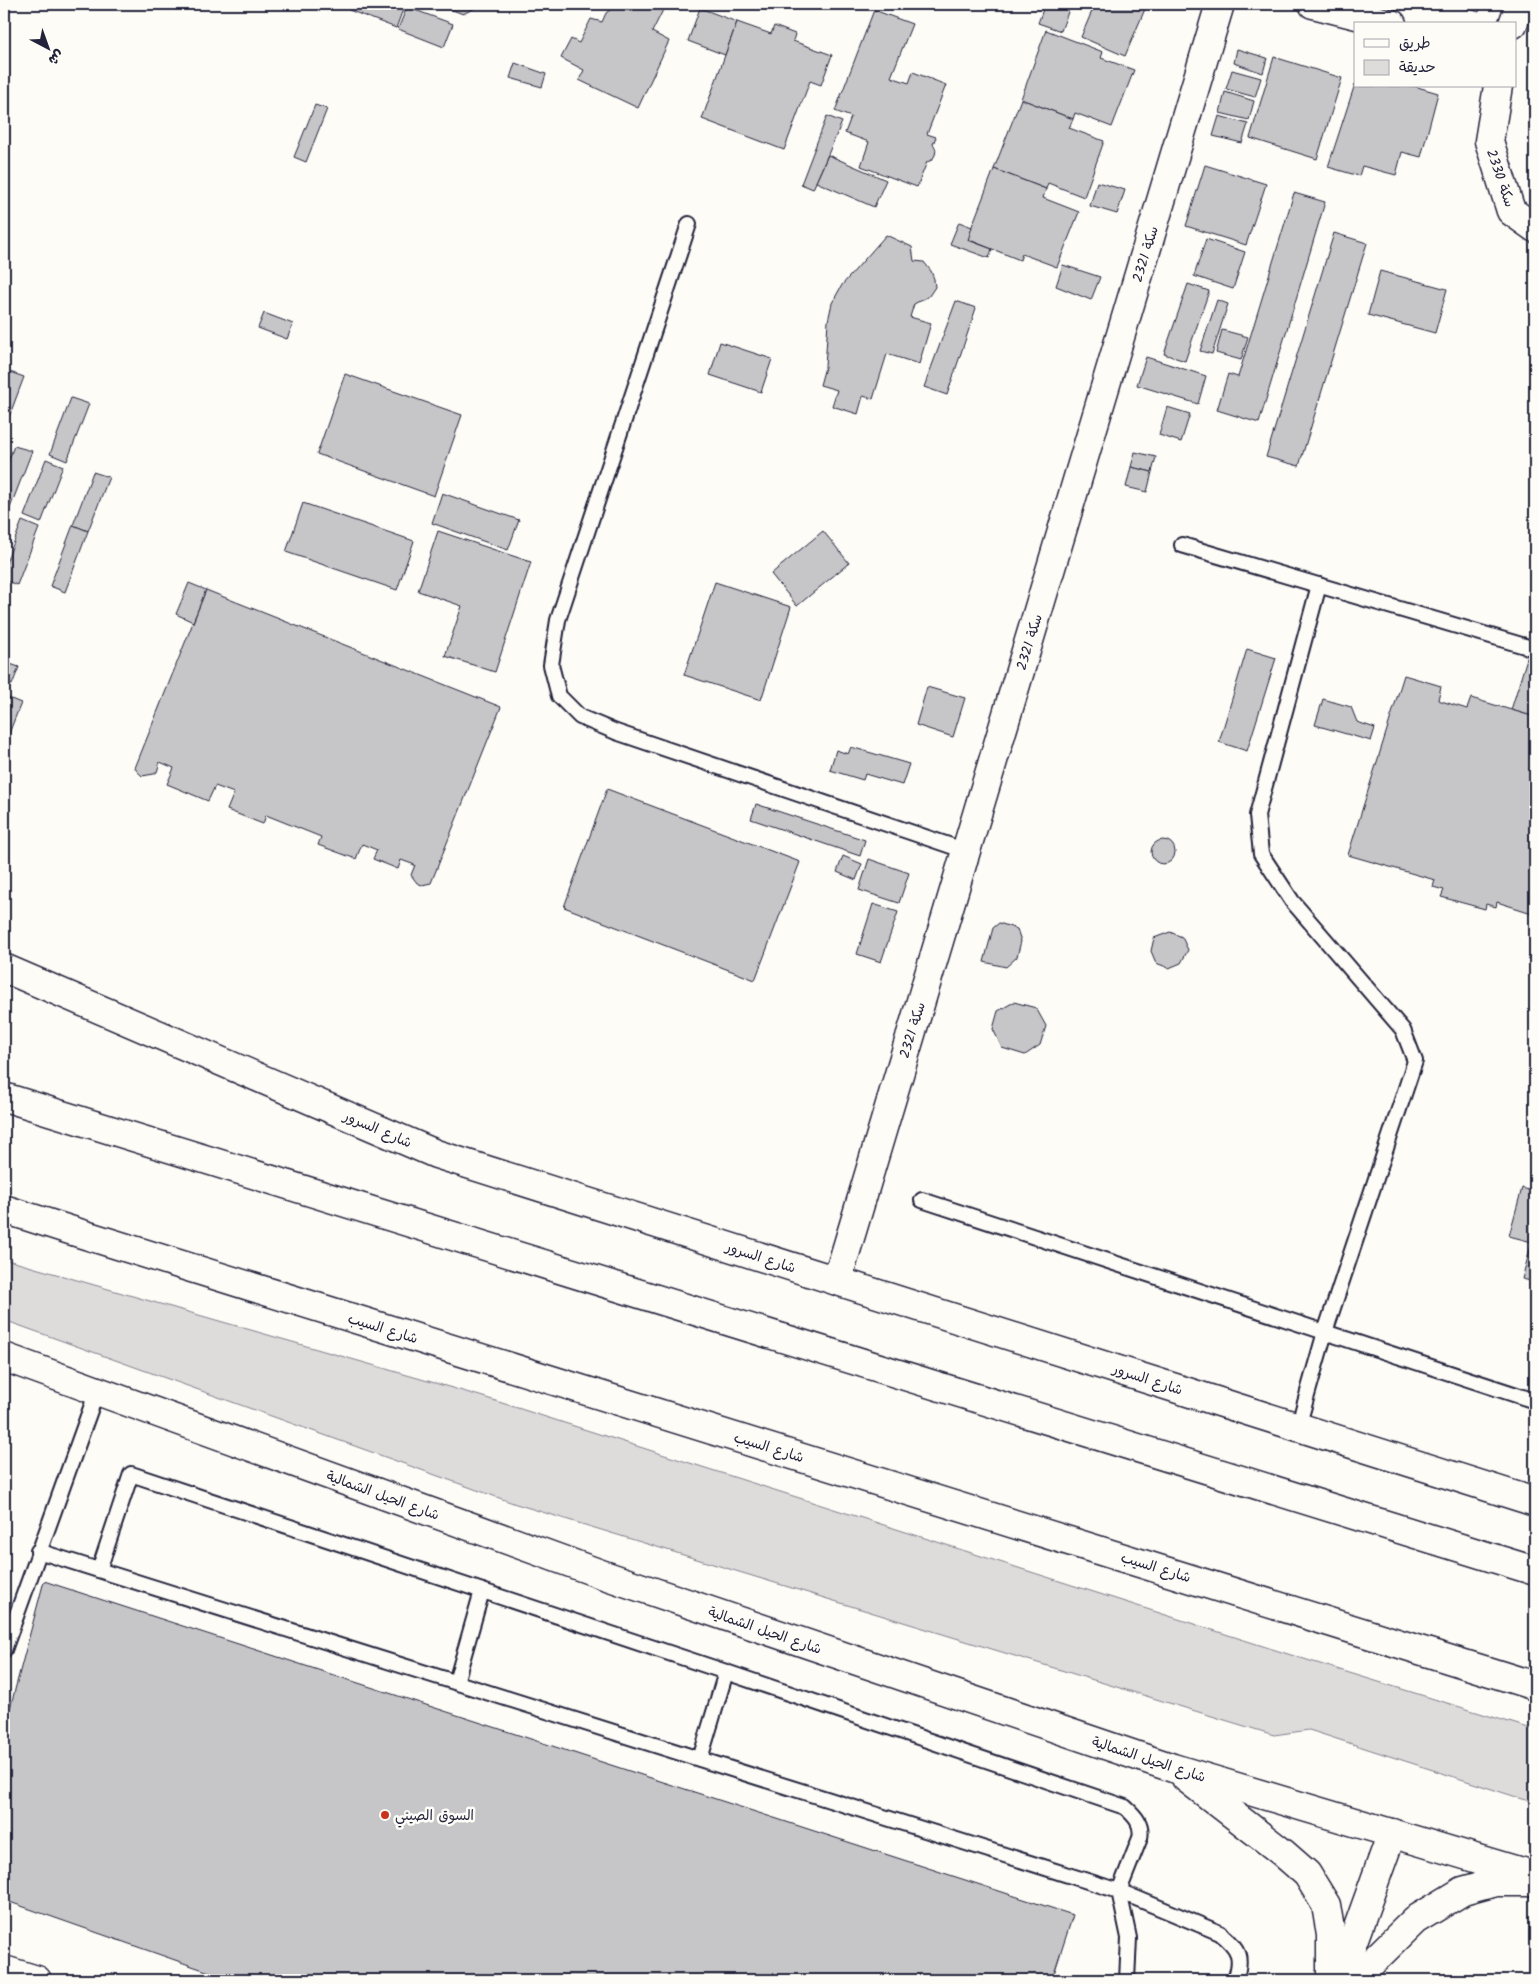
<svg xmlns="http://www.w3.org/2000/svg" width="1539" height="1984" font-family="Kalam,'Playpen Sans Arabic',sans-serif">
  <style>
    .green { fill: #dddcdb; stroke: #807f8b }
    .building { fill: #c6c6c8; stroke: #22223b }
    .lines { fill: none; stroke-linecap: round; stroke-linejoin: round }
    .lane-casing { stroke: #22223b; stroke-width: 18 }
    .street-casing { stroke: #22223b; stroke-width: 31 }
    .secondary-casing { stroke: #22223b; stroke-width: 31 }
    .highway-casing { stroke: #22223b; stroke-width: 31 }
    .lane { stroke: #fdfcf7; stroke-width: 14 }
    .street { stroke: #fdfcf7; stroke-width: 28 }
    .secondary { stroke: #fdfcf7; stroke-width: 28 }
    .highway { stroke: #fdfcf7; stroke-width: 28 }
    .poi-dot { fill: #c8321e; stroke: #fdfcf7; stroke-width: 2 }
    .labels { text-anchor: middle; stroke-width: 5; stroke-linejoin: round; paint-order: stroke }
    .street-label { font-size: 14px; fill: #22223b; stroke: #fdfcf7 }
    .poi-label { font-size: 14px; fill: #22223b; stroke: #fdfcf7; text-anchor: start }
  </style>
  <rect width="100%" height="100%" fill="#fdfcf7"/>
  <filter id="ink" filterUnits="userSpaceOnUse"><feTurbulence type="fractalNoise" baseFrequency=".02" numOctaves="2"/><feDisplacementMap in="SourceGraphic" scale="10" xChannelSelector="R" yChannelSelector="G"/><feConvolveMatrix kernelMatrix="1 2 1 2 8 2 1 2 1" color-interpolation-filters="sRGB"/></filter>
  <g filter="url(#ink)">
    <!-- green -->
    <polygon class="green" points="4,1259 480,1396 1291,1655 1535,1730 1535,1803 1309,1730 1274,1735 516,1504 4,1320"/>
    <!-- building -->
    <g class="building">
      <polygon points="352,4 405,4 396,28 349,10"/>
      <polygon points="444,4 476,4 475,8 463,14 450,9"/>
      <polygon points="618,4 630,10 633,4 660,4 665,6 652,32 669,41 638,108 579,80 584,70 561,58 571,39 579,43 591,19 602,22 606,13"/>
      <polygon points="1045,4 1071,4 1061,31 1038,23"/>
      <polygon points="1095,4 1133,4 1145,9 1125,56 1081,37"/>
      <polygon points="1452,4 1482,4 1479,12"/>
      <polygon points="407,7 453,24 444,47 398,29"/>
      <polygon points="700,8 737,22 725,55 688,41"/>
      <polygon points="874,10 912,24 891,77 909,83 913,72 946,85 927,134 936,137 933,144 936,150 935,155 932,160 927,162 917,187 861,166 869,142 845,133 851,117 835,111"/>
      <polygon points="737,22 771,34 774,26 795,34 793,41 832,55 821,85 810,81 784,150 702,119"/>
      <polygon points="1046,30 1103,52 1101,58 1134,70 1112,127 1075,113 1073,119 1021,99"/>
      <polygon points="1237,49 1267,58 1263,73 1234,63"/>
      <polygon points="1274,57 1342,78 1317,159 1250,138"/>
      <polygon points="515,63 546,74 542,87 510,78"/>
      <polygon points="1232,70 1261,78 1255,97 1226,89"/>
      <polygon points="1355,84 1355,86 1414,86 1438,93 1421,157 1402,152 1396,175 1362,166 1359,176 1328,167"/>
      <polygon points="1225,92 1254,101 1249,120 1220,113"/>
      <polygon points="1021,99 1073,119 1069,128 1104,141 1084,197 1048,183 1046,189 994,169"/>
      <polygon points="315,105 327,109 306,162 294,157"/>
      <polygon points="827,116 842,122 813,189 801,184"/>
      <polygon points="1219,116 1248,124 1242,143 1213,136"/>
      <polygon points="828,155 886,180 874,207 816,182"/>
      <polygon points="1205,165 1266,184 1246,245 1186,226"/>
      <polygon points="994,169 1046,189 1043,198 1079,212 1057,267 1022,254 1020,260 967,239"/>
      <polygon points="1097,182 1125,190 1117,214 1090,206"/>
      <polygon points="1294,193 1325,202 1259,423 1217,410 1228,374 1238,377"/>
      <polygon points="959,222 972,227 968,240 992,249 989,258 950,244"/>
      <polygon points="1334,233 1367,243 1299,466 1266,457"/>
      <polygon points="886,235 912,247 914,261 924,262 931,271 934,279 935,287 929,296 914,304 910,317 931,323 919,364 887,354 873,399 863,396 858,414 832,406 837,390 820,385 825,367 828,321 832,303 842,285"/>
      <polygon points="1206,239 1245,252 1233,289 1194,276"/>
      <polygon points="1063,265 1100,277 1091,300 1056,286"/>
      <polygon points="1380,271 1447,289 1435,333 1368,315"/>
      <polygon points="1188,284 1209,291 1185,361 1164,354"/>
      <polygon points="1217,300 1228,304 1212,354 1200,351"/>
      <polygon points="956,301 976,308 947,395 924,387"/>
      <polygon points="264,313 293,324 287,339 258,328"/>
      <polygon points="1222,330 1248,337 1241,360 1216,353"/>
      <polygon points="720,342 772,359 761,392 710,375"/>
      <polygon points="1146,357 1206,376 1198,404 1137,385"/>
      <polygon points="7,371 24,377 4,430 4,379"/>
      <polygon points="345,374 462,415 434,496 317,454"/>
      <polygon points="71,398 89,404 67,461 50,454"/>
      <polygon points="1167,407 1190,414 1181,442 1159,435"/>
      <polygon points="14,446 32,451 10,508 4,506 4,472"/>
      <polygon points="1135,452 1156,457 1152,472 1131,467"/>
      <polygon points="46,459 63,466 41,523 24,516"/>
      <polygon points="1131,467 1152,472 1147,492 1126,487"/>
      <polygon points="93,472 109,477 88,531 73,525"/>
      <polygon points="442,493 519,520 508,550 432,523"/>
      <polygon points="303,503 414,541 397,590 286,552"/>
      <polygon points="22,521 39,528 17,585 4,580 4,568"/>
      <polygon points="73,525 88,531 65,592 50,586"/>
      <polygon points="438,531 531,562 495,672 445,656 462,606 418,591"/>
      <polygon points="823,531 849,563 797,606 771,574"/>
      <polygon points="715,582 791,607 761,700 684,675"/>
      <polygon points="189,583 206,590 193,622 176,614"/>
      <polygon points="206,590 501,707 431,883 422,885 417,883 411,875 415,865 401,860 398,869 373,859 377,850 362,844 356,859 318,845 321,837 266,815 263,824 227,810 234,793 215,786 208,801 167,784 174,768 160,762 157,772 154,774 142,776 137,771 135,768"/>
      <polygon points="1247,649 1276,658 1247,751 1219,742"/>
      <polygon points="1528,655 1535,657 1535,717 1511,710"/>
      <polygon points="4,662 19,667 12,685 4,682"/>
      <polygon points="1404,675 1441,686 1438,700 1467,709 1471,698 1535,717 1535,914 1497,902 1496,907 1486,904 1485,909 1441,897 1444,890 1433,887 1435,880 1348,855"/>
      <polygon points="927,687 965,698 953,737 916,725"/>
      <polygon points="6,697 21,703 4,746 4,703"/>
      <polygon points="1323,699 1351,707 1357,722 1375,728 1371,741 1315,725"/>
      <polygon points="851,747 909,764 902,785 865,774 863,780 830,770 836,750 848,754"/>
      <polygon points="607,789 800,862 755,980 564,907"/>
      <polygon points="756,804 865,840 860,856 751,819"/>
      <circle cx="1163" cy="852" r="12"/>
      <polygon points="843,856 862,864 856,880 837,872"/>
      <polygon points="869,859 909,873 899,903 859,890"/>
      <polygon points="873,904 898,912 881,962 857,954"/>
      <polygon points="999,923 1017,929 1021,941 1017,957 1006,967 984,962 993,928"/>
      <polygon points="1170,932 1182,937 1188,950 1181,963 1169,968 1156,963 1151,951 1154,938"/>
      <polygon points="1014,1002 1036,1008 1046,1026 1040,1045 1025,1055 1002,1048 993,1029 998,1011"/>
      <polygon points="1522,1188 1535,1192 1535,1282 1522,1279 1532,1242 1509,1236"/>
      <polygon points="44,1581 1073,1915 1052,1980 232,1980 4,1900 4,1731"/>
    </g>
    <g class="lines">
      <!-- lane casing -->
      <g class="lane-casing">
        <g id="lane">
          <polyline points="689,224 558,620 551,665 559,696 580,717 616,732 966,851"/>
          <polyline points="1182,545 1535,649"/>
          <polyline points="922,1200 1535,1401"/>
          <polyline points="1298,1427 1325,1332 1415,1061 1403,1030 1292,901 1261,854 1257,815 1319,585"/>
          <path d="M38 1551 1119 1891 1220 1933C1239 1948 1243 1957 1235 1980"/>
          <polyline points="99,1570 131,1474 726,1672 700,1759"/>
          <polyline points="4,1650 97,1391"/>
          <path d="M726 1672 1125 1807C1135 1816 1143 1824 1140 1838L1119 1891 1129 1938 1127 1980"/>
          <polyline points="456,1682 482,1591"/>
        </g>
      </g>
      <!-- street casing -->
      <g class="street-casing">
        <g id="street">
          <polyline points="1313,4 1392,24"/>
          <polyline points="1513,24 1520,4"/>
          <polyline points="1498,86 1489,141 1511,211 1535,228"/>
          <polyline points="837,1281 1220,4"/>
          <polyline points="4,1970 37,1980"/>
        </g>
      </g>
      <!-- secondary casing -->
      <g class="secondary-casing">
        <g id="secondary">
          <polyline points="4,968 436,1154 1535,1502"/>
          <polyline points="4,1357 601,1574 1173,1768 1535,1876"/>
          <polyline points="1186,1778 1283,1853 1307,1874 1326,1905 1331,1935 1331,1980"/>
          <polyline points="1339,1980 1392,1833"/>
          <polyline points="1354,1980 1415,1920 1463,1891 1495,1882 1528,1882"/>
        </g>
      </g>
      <!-- highway casing -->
      <g class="highway-casing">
        <g id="highway">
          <polyline points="4,1097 1535,1571"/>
          <polyline points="4,1209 79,1233 1535,1686"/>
        </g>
      </g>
      <!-- lane -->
      <use href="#lane" class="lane"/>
      <!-- street -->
      <use href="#street" class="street"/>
      <!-- secondary -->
      <use href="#secondary" class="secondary"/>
      <!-- highway -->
      <use href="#highway" class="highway"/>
    </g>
  </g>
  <!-- markers -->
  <circle class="poi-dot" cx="385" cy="1815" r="5"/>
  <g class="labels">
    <!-- street labels -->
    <g class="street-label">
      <text transform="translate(1501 178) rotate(71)" y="5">سكة 2330</text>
      <text transform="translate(1145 254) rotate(-73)" y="5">سكة 2321</text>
      <text transform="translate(1029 642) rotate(-73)" y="5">سكة 2321</text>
      <text transform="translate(912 1030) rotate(-73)" y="5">سكة 2321</text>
      <text transform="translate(378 1129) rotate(23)" y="5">شارع السرور</text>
      <text transform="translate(761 1257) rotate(18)" y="5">شارع السرور</text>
      <text transform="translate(383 1328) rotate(17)" y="5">شارع السيب</text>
      <text transform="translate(1148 1379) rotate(18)" y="5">شارع السرور</text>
      <text transform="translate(769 1447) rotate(17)" y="5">شارع السيب</text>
      <text transform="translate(383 1495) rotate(20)" y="5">شارع الحيل الشمالية</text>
      <text transform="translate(1156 1567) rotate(17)" y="5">شارع السيب</text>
      <text transform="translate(765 1630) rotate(19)" y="5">شارع الحيل الشمالية</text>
      <text transform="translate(1149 1759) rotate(18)" y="5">شارع الحيل الشمالية</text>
    </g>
    <!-- poi labels -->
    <g class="poi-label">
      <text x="395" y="1820">السوق الصيني</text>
    </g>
  </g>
  <!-- margin -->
  <rect width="1539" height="1984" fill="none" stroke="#fdfcf7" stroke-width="20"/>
  <rect x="10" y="10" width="1519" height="1964" fill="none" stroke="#22223b" stroke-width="2" filter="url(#ink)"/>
  <!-- legend -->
  <rect x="1354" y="22" width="162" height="65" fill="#fdfcf7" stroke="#a5a5ac"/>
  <rect x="1364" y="39" width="25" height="8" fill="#fdfcf7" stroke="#a5a5ac"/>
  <text x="1399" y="48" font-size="15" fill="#22223b">طريق</text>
  <rect x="1364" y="60" width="25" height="15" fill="#dddcdb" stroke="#a5a5ac"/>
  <text x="1399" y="72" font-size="15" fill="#22223b">حديقة</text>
  <!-- north arrow -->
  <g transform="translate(48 48) rotate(139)" stroke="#fdfcf7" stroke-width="4" paint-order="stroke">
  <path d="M0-4L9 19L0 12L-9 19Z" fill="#22223b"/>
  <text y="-8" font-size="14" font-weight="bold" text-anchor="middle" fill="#22223b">ش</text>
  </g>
</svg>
